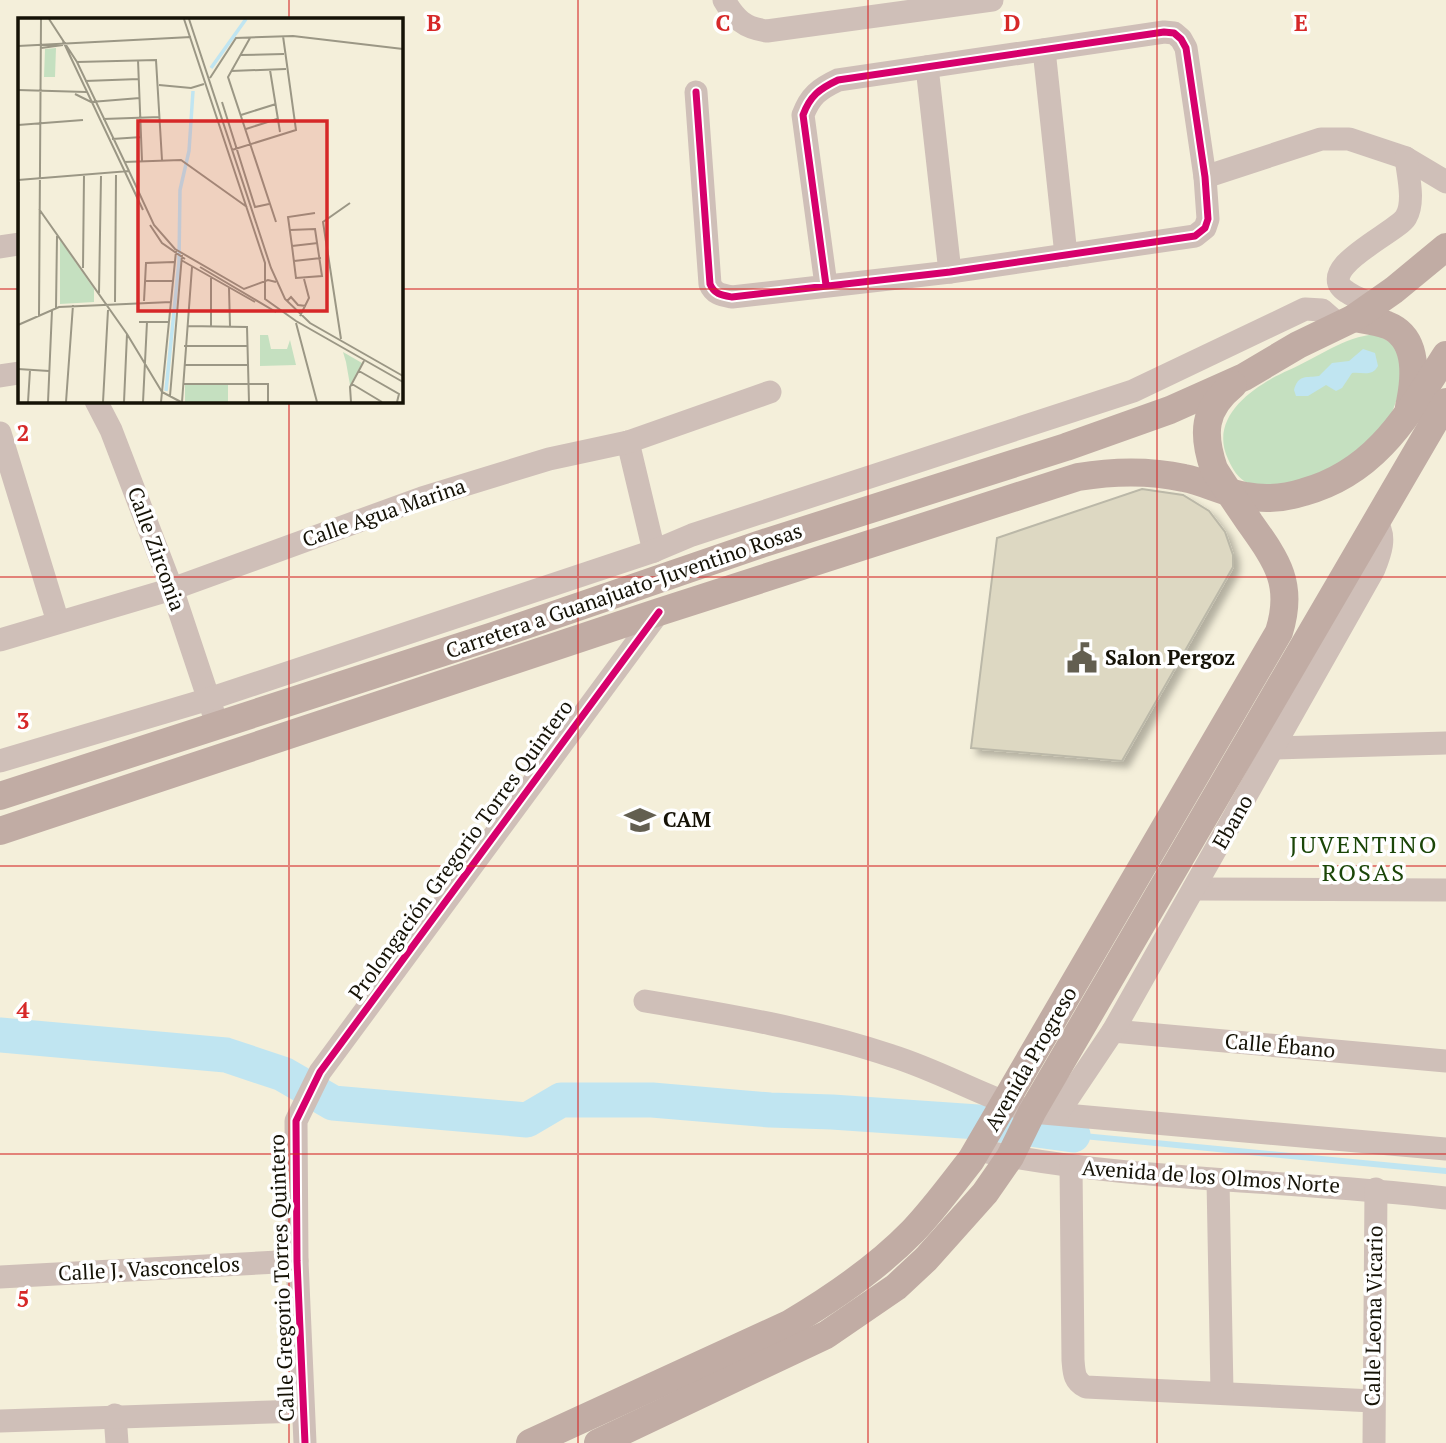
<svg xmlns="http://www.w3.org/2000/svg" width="1446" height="1443" font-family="'PT Serif',serif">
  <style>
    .green { fill: #c5e0c0 }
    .water { fill: #c0e5f1 }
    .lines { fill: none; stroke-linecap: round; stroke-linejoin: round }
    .stream { stroke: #c0e5f1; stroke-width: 6 }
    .river { stroke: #c0e5f1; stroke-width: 35 }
    .building { fill: #ddd8c2; stroke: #bbb8a8; stroke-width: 2; filter: url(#shadow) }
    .minor { stroke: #cfbfb8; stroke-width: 23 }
    .major { stroke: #c1aca4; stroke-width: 28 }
    .cycleway-casing { stroke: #fff; stroke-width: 11 }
    .cycleway { stroke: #d6006c; stroke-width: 7 }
    .grid { fill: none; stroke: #d62828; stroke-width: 2; stroke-opacity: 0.55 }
    .labels { text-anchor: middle; stroke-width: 7; stroke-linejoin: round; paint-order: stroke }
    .street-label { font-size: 21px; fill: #151206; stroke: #fff }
    .poi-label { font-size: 21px; font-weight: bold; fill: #151206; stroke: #fff; text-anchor: start }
    .quarter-label { font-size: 24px; letter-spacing: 2px; fill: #1b4608; stroke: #fff }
    .inset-river { fill: none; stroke: #c0e5f1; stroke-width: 3.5 }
    .inset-road { fill: none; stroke: #9b9785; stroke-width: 2 }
    .view { fill: #d62828; fill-opacity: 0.15; stroke: #d62828; stroke-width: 3.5 }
    .inset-edge { fill: none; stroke: #151206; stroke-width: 3.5 }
    .grid-label { font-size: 23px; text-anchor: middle; font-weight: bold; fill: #d62828; stroke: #fff; stroke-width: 7; stroke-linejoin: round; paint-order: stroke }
  </style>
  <defs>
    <filter id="shadow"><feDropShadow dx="6" dy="6" stdDeviation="3.5" flood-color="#0004"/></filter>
  </defs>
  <rect width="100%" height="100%" fill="#f4efda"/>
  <!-- green -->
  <path class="green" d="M1376 334 1396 346 1406 364C1400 387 1395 414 1380 434 1364 455 1334 468 1310 479 1304 482 1296 487 1290 488 1284 489 1254 486 1248 483 1238 479 1232 468 1228 459 1208 416 1255 385 1289 370 1319 357 1343 337 1376 334Z"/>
  <!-- water -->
  <path class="water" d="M1363 349 1375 353 1378 366C1372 377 1363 372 1352 373L1342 388 1336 391 1326 385 1308 396H1296L1294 390C1298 374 1307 378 1319 376L1332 363 1349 361Z"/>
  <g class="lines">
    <!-- stream -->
    <polyline class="stream" points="1073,1135 1446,1171"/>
    <!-- river -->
    <polyline class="river" points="0,1035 226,1055 283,1074 333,1103 527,1120 561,1100 652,1100 770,1110 832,1112 978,1122 1073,1135"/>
  </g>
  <!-- building -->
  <polygon class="building" points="1142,489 1183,495 1209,511 1225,532 1233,555 1233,567 1122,761 971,748 997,538"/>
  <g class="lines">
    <!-- minor -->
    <g class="minor">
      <path d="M724 0C735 19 744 28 767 31L992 0"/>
      <polyline points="1044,50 1066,255"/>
      <polyline points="927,67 950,272"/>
      <path d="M696 92 710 284C714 294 721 295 732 297L950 272 1195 236 1205 228 1208 219 1205 177 1186 48 1181 39 1174 33 1164 32 838 80C819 89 810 96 803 115L826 285"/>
      <polyline points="1205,177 1321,139 1349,139 1406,158 1446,182"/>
      <polyline points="0,247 19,244"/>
      <path d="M1372 304C1363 300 1354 297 1347 292 1311 269 1397 233 1406 217 1415 202 1408 175 1406 158"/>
      <polyline points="0,376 19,373"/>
      <polyline points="96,401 111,430 172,589 213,712"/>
      <polyline points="0,433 58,622"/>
      <polyline points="628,442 654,551"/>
      <polyline points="0,640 172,589 422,498 549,459 628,442 770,392"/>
      <polyline points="1275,748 1446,743"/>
      <polyline points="0,761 209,699 654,551 692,535 1133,391 1305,309 1322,310 1338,324"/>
      <polyline points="1195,889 1446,890"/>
      <path d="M645 1001C729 1015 812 1029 892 1056 940 1071 984 1097 1032 1112L1446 1149"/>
      <polyline points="1113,1031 1446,1061"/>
      <path d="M1058 1113 1113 1031 1374 569C1380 554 1387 536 1376 522"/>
      <path d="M977 1150C1131 1182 1290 1179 1446 1198"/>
      <path d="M1071 1166 1073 1360C1074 1373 1074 1381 1086 1387L1373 1401"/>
      <polyline points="1218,1180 1222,1392"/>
      <polyline points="0,1277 297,1261"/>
      <polyline points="115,1415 117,1443"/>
      <polyline points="0,1421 303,1411"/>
      <polyline points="305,1443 297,1261 296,1121 320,1072 659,612"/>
      <polyline points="1374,1443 1376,1189"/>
    </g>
    <!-- major -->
    <g class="major">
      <path d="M1354 318C1365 320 1376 321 1387 325 1420 338 1415 380 1409 407"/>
      <polyline points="0,796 493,636 761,544 1066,447 1170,410 1244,377 1298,345 1354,318 1394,290 1446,247"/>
      <path d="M0 831 659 612 1078 477C1114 471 1148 470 1184 478 1205 482 1224 493 1246 496 1266 500 1285 498 1304 492 1377 472 1408 414 1446 355"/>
      <path d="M530 1443 789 1324C833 1298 877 1268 913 1231 934 1209 952 1184 971 1160L1279 632C1294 584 1277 561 1250 523 1238 505 1225 487 1214 469 1202 434 1203 409 1233 385"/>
      <polyline points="598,1443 826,1335 896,1287 926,1259 985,1193 1010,1157 1032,1112 1446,402"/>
    </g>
    <!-- cycleway casing -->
    <g class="cycleway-casing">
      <g id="cycleway">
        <path d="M696 92 710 284C714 294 721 295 732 297L950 272 1195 236 1205 228 1208 219 1205 177 1186 48 1181 39 1174 33 1164 32 838 80C819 89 810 96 803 115L826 285"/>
        <polyline points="305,1443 297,1261 296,1121 320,1072 659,612"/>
      </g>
    </g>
    <!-- cycleway -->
    <use href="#cycleway" class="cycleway"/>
  </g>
  <!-- grid -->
  <path class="grid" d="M289 0V19M578 0V1443M868 0V1443M1157 0V1443M0 289H19M401 289H1446M289 401V1443M0 577H1446M0 866H1446M0 1154H1446"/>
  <!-- icons -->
  <defs>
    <g id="civic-bare" transform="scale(2.415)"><path d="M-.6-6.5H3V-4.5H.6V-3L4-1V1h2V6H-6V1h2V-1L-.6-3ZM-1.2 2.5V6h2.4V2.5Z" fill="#635f50" stroke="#fff" stroke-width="2.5" paint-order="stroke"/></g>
    <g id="school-bare" transform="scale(2.415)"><path d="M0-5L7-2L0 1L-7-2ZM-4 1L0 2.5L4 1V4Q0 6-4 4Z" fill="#635f50" stroke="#fff" stroke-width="2.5" paint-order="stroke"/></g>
  </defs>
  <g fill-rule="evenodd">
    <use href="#civic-bare" x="1082" y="658"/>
    <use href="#school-bare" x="640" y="820"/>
  </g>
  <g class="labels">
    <!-- street labels -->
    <g class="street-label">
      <text transform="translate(384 513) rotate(-19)" y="7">Calle Agua Marina</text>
      <text transform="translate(156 549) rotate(70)" y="7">Calle Zirconia</text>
      <text transform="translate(624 591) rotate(-19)" y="7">Carretera a Guanajuato-Juventino Rosas</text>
      <text transform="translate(1233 822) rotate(-60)" y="7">Ebano</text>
      <text transform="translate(461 850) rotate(-54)" y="7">Prolongación Gregorio Torres Quintero</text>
      <text transform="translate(1280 1046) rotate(5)" y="7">Calle Ébano</text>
      <text transform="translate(1031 1059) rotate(-60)" y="7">Avenida Progreso</text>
      <text transform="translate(1211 1177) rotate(4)" y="7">Avenida de los Olmos Norte</text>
      <text transform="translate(149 1269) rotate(-3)" y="7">Calle J. Vasconcelos</text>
      <text transform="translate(282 1278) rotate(-92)" y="7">Calle Gregorio Torres Quintero</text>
      <text transform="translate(1374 1316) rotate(-89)" y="7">Calle Leona Vicario</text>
    </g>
    <!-- poi labels -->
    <g class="poi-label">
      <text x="1105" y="665">Salon Pergoz</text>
      <text x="663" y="827">CAM</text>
    </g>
    <!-- quarter labels -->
    <g class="quarter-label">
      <text x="1364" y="853">JUVENTINO<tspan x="1364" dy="28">ROSAS</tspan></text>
    </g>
  </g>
  <!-- overview -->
  <g transform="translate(18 18)">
    <rect width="385" height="385" fill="#f4efda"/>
    <path d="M38 30 37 59H26L27 31ZM42 222 76 271V284L42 286ZM242 317H250L253 331H269L272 322 278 347 242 348ZM325 334 344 345 332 367 328 344ZM167 367H210V384H167Z" fill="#c5e0c0"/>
    <path class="inset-river" d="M193 50 228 1M161 244 162 172 171 133 175 73M148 373 161 244"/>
    <path class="inset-road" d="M31 1 59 44 111 153M166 1 247 245V281L278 303 385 364M171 1 253 250 267 281 292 305 385 358M232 20 210 59 258 204M45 23 107 154M0 28 173 19M23 30 45 27M223 37 266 36M120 42 124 143M59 44 138 42 144 142M252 52 262 114M213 53 268 51M192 60 218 20 275 18 385 31M67 63 121 61M141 67 173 70 186 66M0 72 68 74M57 76 73 84 122 80M204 84 237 189 251 186M223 97 258 86M85 101 142 99M0 107 65 102M228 111 259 101M94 121 124 119M214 132 278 112 265 18M106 144 163 142 229 189M107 154 125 192M0 162 111 153 136 207 157 231 226 271 250 262 258 264M21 191 109 316 144 374 163 384M132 207 144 225 167 241M272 212 297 211 304 258 278 260 274 228 270 199 297 195M274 228 300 225M163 242 237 284M276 243 303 240M182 249 258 294M65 250 66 157M127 263H155M211 270 212 308M81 275 83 158M0 278 1 164M126 283 128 245 156 244M269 283 273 279 280 287 288 288M97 284 98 157M38 290 39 218M21 298 23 1M282 298 291 280 286 261M121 304H151M278 305 299 384M0 307 41 289 153 284M169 308 229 309 231 384M193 309V260M323 321 305 204 332 185M166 328H230M166 347H230M0 351 31 353M341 353 381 376 379 384M165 366H250V384M334 366 364 384M152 378 164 237M10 384 12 352M30 384 34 292M48 384 55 287M85 384 90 292M106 384 109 316M125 384 129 304M143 384 158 233M164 384 174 249M333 384 332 369 346 343"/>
    <path class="view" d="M120 103H309V293H120Z"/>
    <rect width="385" height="385" class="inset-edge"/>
  </g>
  <g class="grid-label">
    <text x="434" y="31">B</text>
    <text x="723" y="31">C</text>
    <text x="1012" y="31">D</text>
    <text x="1301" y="31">E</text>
    <text x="23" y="441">2</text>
    <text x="23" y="729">3</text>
    <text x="23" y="1018">4</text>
    <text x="23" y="1307">5</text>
  </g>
</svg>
